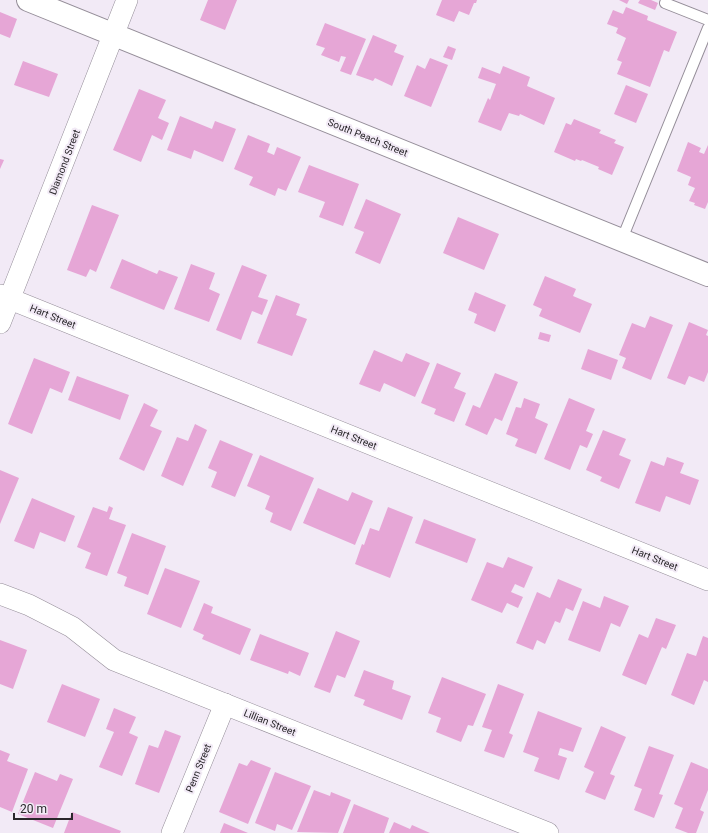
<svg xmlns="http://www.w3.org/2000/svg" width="708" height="833" font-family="Roboto,sans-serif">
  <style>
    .building { fill: #e6a6d6 }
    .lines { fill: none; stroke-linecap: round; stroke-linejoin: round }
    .lane-casing { stroke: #958e99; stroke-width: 12 }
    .street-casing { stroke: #958e99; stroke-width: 22 }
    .secondary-casing { stroke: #958e99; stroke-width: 24 }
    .lane { stroke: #fff; stroke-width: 10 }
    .street { stroke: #fff; stroke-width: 21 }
    .secondary { stroke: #fff; stroke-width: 22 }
    .labels { text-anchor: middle; stroke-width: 4; stroke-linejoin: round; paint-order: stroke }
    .street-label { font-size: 10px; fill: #2a272b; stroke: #f2eaf6 }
  </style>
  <rect width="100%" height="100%" fill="#f2eaf6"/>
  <!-- building -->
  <g class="building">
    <polygon points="208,0 237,0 225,30 200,20"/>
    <polygon points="442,0 477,0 476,3 474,3 469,15 459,11 454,22 436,15"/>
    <polygon points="619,0 629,0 627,4"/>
    <polygon points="640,0 651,0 658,3 655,10 638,3"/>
    <polygon points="626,7 648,16 647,20 677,32 669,52 664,50 650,87 617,74 622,62 617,60 626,38 616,33 618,28 607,24 613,10 623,14"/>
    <polygon points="0,12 17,19 10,38 0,34"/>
    <polygon points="325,23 366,39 351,75 340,71 346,57 341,56 339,62 321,55 325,48 316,45"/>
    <polygon points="373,35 397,45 394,52 404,56 392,86 375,78 373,81 356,75"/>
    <polygon points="448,46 456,49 452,60 443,57"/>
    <polygon points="430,58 448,65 431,107 404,96 417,65 425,69"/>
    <polygon points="23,61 58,74 49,97 14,85"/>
    <polygon points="503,66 530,77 527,86 555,98 544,125 520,114 519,116 509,113 501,131 478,122 488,98 490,100 496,84 478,78 482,67 500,74"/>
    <polygon points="626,85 648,94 636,123 614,114"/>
    <polygon points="139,89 166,100 158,118 169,123 162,140 152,135 141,162 113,150"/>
    <polygon points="180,116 212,129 215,121 236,129 223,162 194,150 191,159 167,150"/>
    <polygon points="574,119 601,130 599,133 616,140 614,143 624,147 612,175 598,169 599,167 582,160 581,161 576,159 575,161 554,152 566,123 571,125"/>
    <polygon points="248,135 270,144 267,152 274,155 277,147 301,157 286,191 278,188 275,196 249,185 253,177 234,169"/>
    <polygon points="688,142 701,148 699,152 704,154 708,145 708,202 705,209 694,205 695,203 689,201 695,188 688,185 691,177 677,171"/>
    <polygon points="0,159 4,160 0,169"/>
    <polygon points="309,165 359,184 343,226 319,217 325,202 298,192"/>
    <polygon points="366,199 401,214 380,264 355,253 364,232 354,228"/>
    <polygon points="92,205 119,215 96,272 90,269 86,277 67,270"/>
    <polygon points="458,217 499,234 484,270 443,253"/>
    <polygon points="122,259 157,274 159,270 178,277 164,310 110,288"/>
    <polygon points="191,264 215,273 209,289 220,294 209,322 174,309"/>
    <polygon points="242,265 267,275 258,297 268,300 262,315 252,311 241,340 216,330"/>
    <polygon points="545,276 576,289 573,296 592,304 580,333 539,316 542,309 533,305"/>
    <polygon points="475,292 506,305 495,332 474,323 477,314 468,310"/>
    <polygon points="276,295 300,304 296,315 307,319 292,356 257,343"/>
    <polygon points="650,316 673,325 651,380 622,368 626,358 619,355 632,323 645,328"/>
    <polygon points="689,322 708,330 706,335 708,336 708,372 704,382 689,376 685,385 667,378"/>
    <polygon points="540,332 551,335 549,342 538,339"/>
    <polygon points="588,349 618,360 611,380 581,369"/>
    <polygon points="374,350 402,362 406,353 430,363 415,397 384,383 380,392 359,384"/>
    <polygon points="34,358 70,372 62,393 50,388 32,434 8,424"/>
    <polygon points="437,363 461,373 454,388 466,393 454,422 434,414 436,409 421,403"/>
    <polygon points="495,373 518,382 502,421 495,418 487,435 465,425 473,405 480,408"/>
    <polygon points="77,376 129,395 120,420 68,400"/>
    <polygon points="524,398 540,404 535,418 548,424 536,454 515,446 518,439 506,434 516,407 521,408"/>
    <polygon points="569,398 595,409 586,431 593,434 587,448 580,445 570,470 544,459"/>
    <polygon points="144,403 158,410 150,426 162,431 144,471 119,459"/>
    <polygon points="195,424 207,430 183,486 161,476 177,437 188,441"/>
    <polygon points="603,430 626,439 619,455 631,460 619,489 600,481 602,477 586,470"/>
    <polygon points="220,440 253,454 235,497 211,487 217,472 208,468"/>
    <polygon points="260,455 314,478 291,531 270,522 273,513 265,509 270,496 247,486"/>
    <polygon points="667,457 684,463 680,473 699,480 690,505 666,496 660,512 635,503 651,461 664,466"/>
    <polygon points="0,470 19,478 0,524"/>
    <polygon points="318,488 348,501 352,492 373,501 355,545 303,523"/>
    <polygon points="32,498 75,516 65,542 40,532 34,549 14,541"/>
    <polygon points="109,506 113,508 109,519 126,525 107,576 85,568 91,553 77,547 93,507 107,512"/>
    <polygon points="388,507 413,517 390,578 355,564 362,544 364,545 370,528 379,531"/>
    <polygon points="424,519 476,539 467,563 415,543"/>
    <polygon points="132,533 166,546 148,595 124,586 127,577 117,573"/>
    <polygon points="508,557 533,567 524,588 515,584 511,592 523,597 518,608 507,603 502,613 471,600 487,562 503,568"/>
    <polygon points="165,568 200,581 181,628 147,614"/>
    <polygon points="558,579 582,589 573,611 566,608 560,623 555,621 545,644 537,640 533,650 516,643 537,592 550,598"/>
    <polygon points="604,596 629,606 620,627 611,623 600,652 568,640 583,601 600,608"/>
    <polygon points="204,603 213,607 211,613 251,629 240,655 202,639 204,635 193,630"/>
    <polygon points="656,618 676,625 666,649 662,647 646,685 622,675 639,634 648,638"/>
    <polygon points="336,631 360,641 345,678 337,675 330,693 314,687"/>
    <polygon points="260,634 309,653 300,676 289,671 288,674 250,660"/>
    <polygon points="703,636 708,638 708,682 704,680 694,705 671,695 687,653 696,656"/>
    <polygon points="0,640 27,650 13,689 0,684"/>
    <polygon points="364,670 394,681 392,689 411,696 402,720 363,705 365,700 354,696"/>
    <polygon points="442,677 486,694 473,726 468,725 461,742 436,732 441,718 428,713"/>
    <polygon points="62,684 100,699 85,737 47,722"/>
    <polygon points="498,684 524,694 509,733 513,735 504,758 484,751 492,730 482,727"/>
    <polygon points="114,708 136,717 129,733 138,737 122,776 99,767 114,732 106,729"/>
    <polygon points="538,711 582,728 573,752 560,748 558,755 567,758 559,780 534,771 539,758 523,752"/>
    <polygon points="601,726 626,737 610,774 615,776 605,800 585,792 594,772 584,767"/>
    <polygon points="165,730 181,736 159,793 135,784 149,745 158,748"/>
    <polygon points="649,746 674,755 659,794 663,795 654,818 634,810 642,789 634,786"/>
    <polygon points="0,750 10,754 7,761 28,769 12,812 0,807"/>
    <polygon points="251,760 271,768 248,824 219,812 239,763 247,766"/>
    <polygon points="691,762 708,769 708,790 700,810 704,812 696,833 688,833 675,828 683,808 674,804"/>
    <polygon points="35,772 57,781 60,774 73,779 53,828 18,814"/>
    <polygon points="275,772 311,786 292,830 277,824 275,831 255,823"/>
    <polygon points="314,790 330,796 331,792 351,800 338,833 297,832"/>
    <polygon points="354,804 389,818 384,833 343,833"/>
    <polygon points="72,812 121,831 120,833 64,833"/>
    <polygon points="394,822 410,829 412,825 430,833 389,833"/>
    <polygon points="224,823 248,833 220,833"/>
  </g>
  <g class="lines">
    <!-- lane casing -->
    <g class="lane-casing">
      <g id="lane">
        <polyline points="665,3 708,20"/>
        <polyline points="622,239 708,28"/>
      </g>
    </g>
    <!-- street casing -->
    <g class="street-casing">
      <g id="street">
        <polyline points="0,295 708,580"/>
        <polyline points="0,323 127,0"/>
        <polyline points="0,594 29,605 72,627 114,660 548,833"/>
        <polyline points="172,833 225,704"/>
      </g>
    </g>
    <!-- secondary casing -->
    <g class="secondary-casing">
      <polyline id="secondary" points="28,0 708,275"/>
    </g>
    <!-- lane -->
    <use href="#lane" class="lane"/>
    <!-- street -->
    <use href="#street" class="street"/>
    <!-- secondary -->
    <use href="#secondary" class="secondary"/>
  </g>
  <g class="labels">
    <!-- street labels -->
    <g class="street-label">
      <text transform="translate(368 137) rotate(22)" y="4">South Peach Street</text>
      <text transform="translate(64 162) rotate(-69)" y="4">Diamond Street</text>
      <text transform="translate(53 316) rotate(22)" y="4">Hart Street</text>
      <text transform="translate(354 437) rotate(22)" y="4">Hart Street</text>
      <text transform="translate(655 558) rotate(22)" y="4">Hart Street</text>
      <text transform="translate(270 722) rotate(22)" y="4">Lillian Street</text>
      <text transform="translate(198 768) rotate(-68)" y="4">Penn Street</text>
    </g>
  </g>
  <!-- scale -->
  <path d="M14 813v6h58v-6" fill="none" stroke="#2a272b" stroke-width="2"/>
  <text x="20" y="813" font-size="12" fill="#2a272b" stroke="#f2eaf6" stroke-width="3" paint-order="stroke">20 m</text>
</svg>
